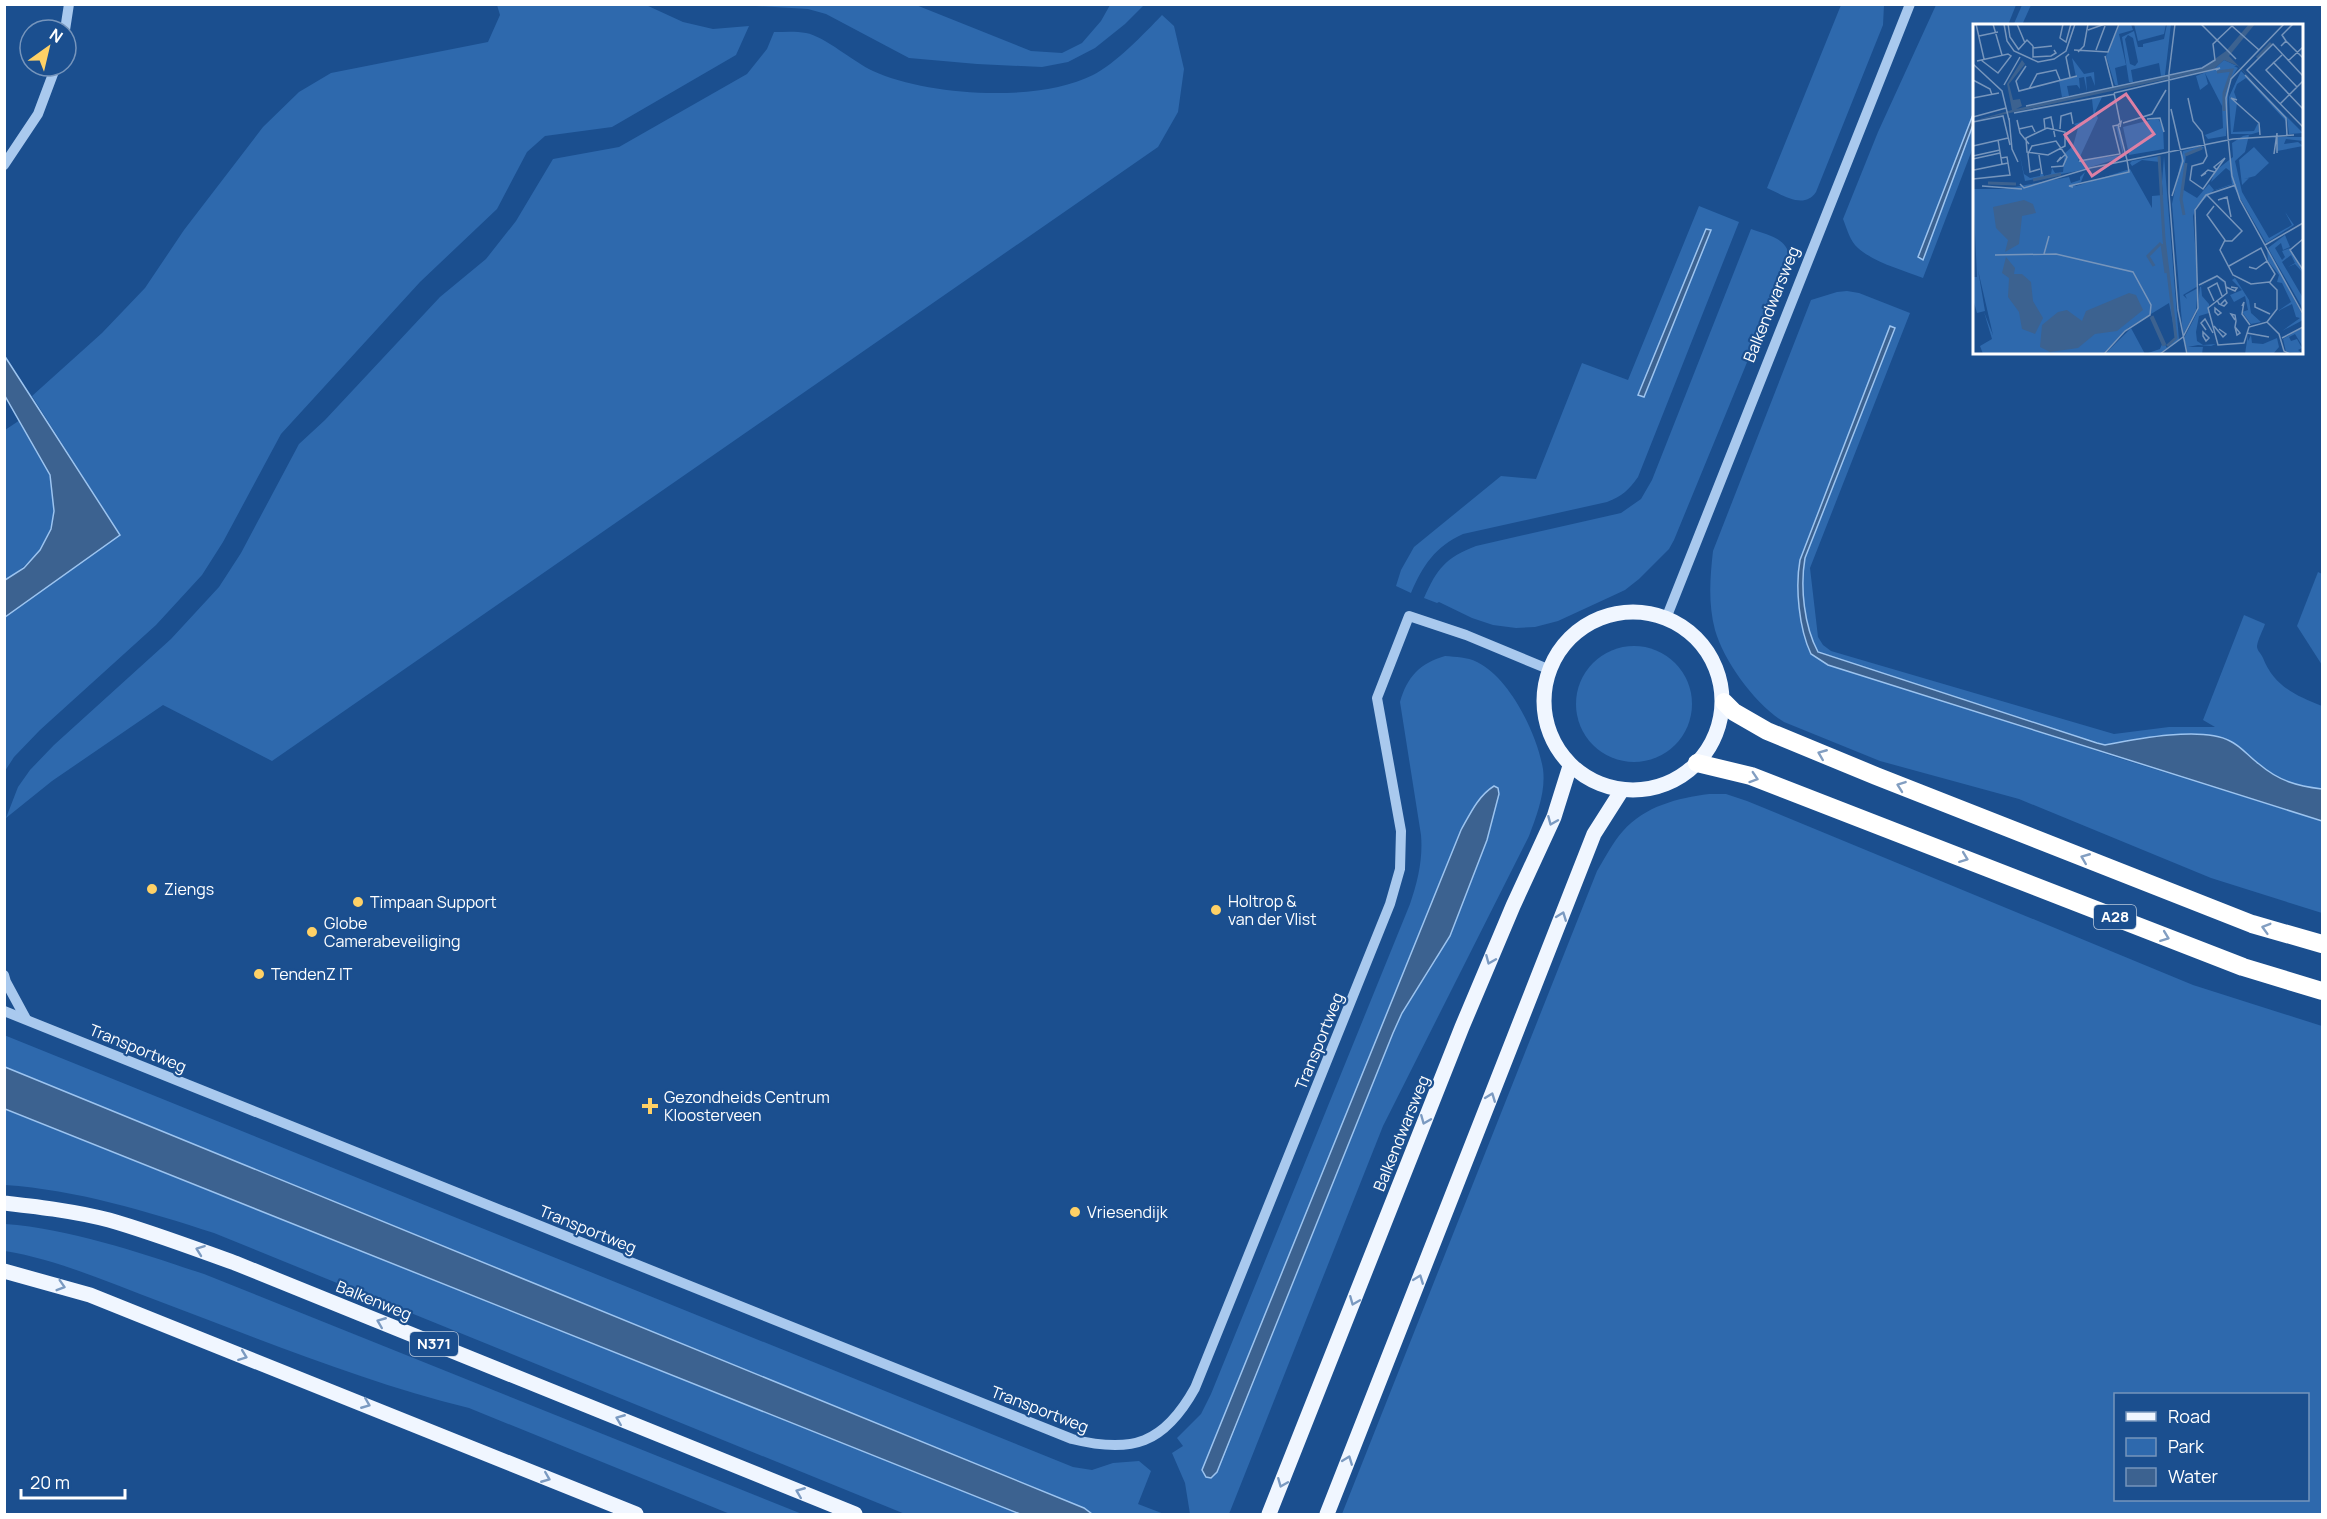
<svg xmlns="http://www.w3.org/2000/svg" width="2327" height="1519" font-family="Manrope,sans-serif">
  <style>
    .green { fill: #2e69ad; fill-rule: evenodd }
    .water { fill: #3c6290; stroke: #9cc4f0; stroke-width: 1.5 }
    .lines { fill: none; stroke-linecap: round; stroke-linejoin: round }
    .minor { stroke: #a9c9ee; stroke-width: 10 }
    .major { stroke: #f0f6ff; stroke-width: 15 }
    .highway { stroke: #fff; stroke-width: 18 }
    .oneway { stroke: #829ec1 }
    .oneway2 { stroke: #7b9ac1 }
    .poi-dot { fill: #ffd166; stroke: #1b4f8f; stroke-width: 2 }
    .labels { text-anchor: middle; stroke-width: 4.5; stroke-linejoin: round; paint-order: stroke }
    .shield { fill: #1b4f8f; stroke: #bbcadd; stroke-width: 1.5 }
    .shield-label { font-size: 15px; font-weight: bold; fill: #fff }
    .street-label { font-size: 16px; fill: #fff; stroke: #1b4f8f }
    .poi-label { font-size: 16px; fill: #fff; stroke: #1b4f8f; text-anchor: start }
    .inset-river { fill: none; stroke: #3c6290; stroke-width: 3 }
    .inset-road { fill: none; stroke: #7695bc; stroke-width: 1.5 }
    .view { fill: #dd80a5; fill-opacity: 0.15; stroke: #dd80a5; stroke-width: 3 }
    .inset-edge { fill: none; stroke: #fff; stroke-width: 3 }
  </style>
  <rect width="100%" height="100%" fill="#1b4f8f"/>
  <!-- green -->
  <g class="green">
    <polygon points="497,5 646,5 683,22 713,29 749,26 736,55 612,127 545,136 527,152 497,209 420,282 281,434 223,542 202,575 156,625 40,730 14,757 5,771 5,617 120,535 32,396 102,333 145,288 184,230 263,127 299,92 331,73 488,42 500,15"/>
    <polygon points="738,5 916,5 1031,51 1062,53 1082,43 1101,21 1110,5 1144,5 1125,24 1095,48 1068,62 1042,67 977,64 909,58 826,14 808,9"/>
    <path d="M1841 5H1884L1883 25 1816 192C1804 210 1783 195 1767 188Z"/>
    <path d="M1936 5H2016L2008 25 1974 26V112L1918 256 1922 260 1974 122V145L1923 278C1903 270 1875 263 1858 248 1850 241 1847 229 1843 219L1878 132Z"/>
    <polygon points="2022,5 2031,5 2022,25 2013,26"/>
    <path d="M1162 15 1174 26 1184 69 1178 112 1158 147 272 761 163 705 52 781 6 818 18 787 30 770 54 745 171 639 219 587 241 553 299 444 325 420 440 297 486 259 516 221 553 159 619 147 747 74 767 49 774 32C784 32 796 31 806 33 824 36 855 63 873 71 928 96 1038 103 1093 75 1115 64 1144 34 1162 15Z"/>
    <path d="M1699 206 1739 222 1638 477C1629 490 1622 496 1607 502L1463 534C1435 547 1423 565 1411 593L1396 586 1401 570 1414 547 1501 476 1536 479 1582 363 1628 380ZM1711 230 1644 397 1639 396 1638 395Z"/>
    <path d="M1751 229C1767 235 1790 238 1789 260L1674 540 1669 549 1639 579 1625 590 1610 597 1558 621 1535 627 1516 628 1493 625 1472 618 1439 602 1437 603 1424 598C1437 569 1445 558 1476 546L1621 513 1641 499 1652 480Z"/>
    <path d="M1847 291 1859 293 1910 313 1810 568 1818 637 1823 645 1831 651 2114 734 2169 727H2215L2203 720 2244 615 2265 624C2263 630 2258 639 2257 646 2257 651 2261 653 2263 658 2274 686 2296 696 2322 706V789L2292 785 2283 781 2260 765 2232 742 2142 740 2105 745 2097 743 1818 652C1804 626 1800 587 1805 558L1895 328 1891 326 1800 560C1795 587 1799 629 1811 654L2112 756 2322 821V913L2211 878 2019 799 1880 761 1784 722C1756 705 1724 662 1715 630 1708 604 1710 577 1713 551L1811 300 1837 292Z"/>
    <path d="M20 420C30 438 42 455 49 474 53 482 53 493 54 501 55 539 35 561 5 580V430Z"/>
    <polygon points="2318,572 2322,574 2322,665 2297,626"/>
    <circle cx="1634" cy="704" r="58"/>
    <path d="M1445 656C1456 657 1467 657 1477 662 1510 678 1537 734 1543 769 1546 791 1537 815 1529 836L1383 1126 1229 1514H1190L1185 1483 1172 1453 1183 1446 1177 1438 1201 1414 1211 1394 1410 904C1418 881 1423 859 1421 835L1400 702C1407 677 1420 663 1445 656ZM1494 786 1498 788 1499 794 1487 840 1436 960 1402 1013 1393 1033 1218 1472 1470 814 1487 791Z"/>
    <path d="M1709 794H1726L1747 801 2193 985 2322 1026V1514H1342L1597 871C1605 858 1613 842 1623 831 1645 806 1678 798 1709 794ZM2116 1394H2308V1500H2116Z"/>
    <polygon points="4,1035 1073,1467 1092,1470 1113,1463 1139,1461 1151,1471 1138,1504 1164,1514 1092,1514 1083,1508 5,1067"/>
    <path d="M4 1109 1020 1514H905L214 1233C146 1211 77 1190 5 1185Z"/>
    <path d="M5 1224C72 1229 140 1253 204 1274L802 1514H730L469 1408C364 1382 262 1340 161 1302 110 1283 59 1260 5 1251Z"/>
  </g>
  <!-- water -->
  <g class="water">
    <polygon points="1974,112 1974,122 1923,260 1918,257"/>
    <polygon points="1706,229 1711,230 1644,397 1638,395"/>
    <path d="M1890 326 1895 328 1805 558C1800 587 1804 626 1818 652L2097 743 2105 745C2136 739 2202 726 2230 741 2241 746 2249 757 2259 764 2279 781 2297 786 2322 789V821L1828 665 1811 654C1799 629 1795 587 1800 560Z"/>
    <polygon points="4,355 120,535 5,617 5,580 24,568 40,550 51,529 54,511 50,475 5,396"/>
    <path d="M1494 786 1498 788 1499 794 1487 840 1450 936 1402 1013 1393 1033 1217 1472 1211 1478 1206 1477 1202 1470 1461 830C1470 814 1478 796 1494 786Z"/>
    <polygon points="5,1067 1084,1508 1092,1514 1020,1514 5,1109"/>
  </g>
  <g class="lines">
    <!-- minor -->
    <g class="minor">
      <polyline points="65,30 69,4"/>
      <polyline points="4,165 38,114 56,66"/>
      <polyline points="1667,616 1910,4"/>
      <polyline points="4,975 6,982 26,1019"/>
      <path d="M4 1011 1072 1439C1132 1454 1164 1444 1195 1388L1390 904 1400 869 1401 831 1377 698 1409 616 1466 635 1548 669"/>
    </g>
    <!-- major -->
    <g class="major">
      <circle cx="1633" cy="701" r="89"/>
      <path d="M4 1203C39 1207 75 1211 109 1220 151 1232 193 1248 235 1263L855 1514"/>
      <polyline points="4,1271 90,1295 636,1514"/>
      <polyline points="1269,1514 1462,1027 1513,906 1554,817 1570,766"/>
      <polyline points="1327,1514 1594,834 1622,790"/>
    </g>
    <!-- highway -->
    <g class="highway">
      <polyline points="1724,702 1734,712 1767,731 1876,776 2252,924 2322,944"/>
      <polyline points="1697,763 1751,776 2243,967 2322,991"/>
    </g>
  </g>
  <!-- one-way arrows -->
  <defs><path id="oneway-chevron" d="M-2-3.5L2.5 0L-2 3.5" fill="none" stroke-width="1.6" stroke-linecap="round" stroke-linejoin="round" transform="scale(1.5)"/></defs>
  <g class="oneway">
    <use href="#oneway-chevron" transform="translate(1822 754) rotate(-158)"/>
    <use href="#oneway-chevron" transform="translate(1754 778) rotate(18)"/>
    <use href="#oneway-chevron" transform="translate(1901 786) rotate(-160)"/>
    <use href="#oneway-chevron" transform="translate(1964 858) rotate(21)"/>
    <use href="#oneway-chevron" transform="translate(2085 858) rotate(-158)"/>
    <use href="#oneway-chevron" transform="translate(2266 928) rotate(-164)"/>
    <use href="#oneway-chevron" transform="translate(2165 937) rotate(21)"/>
  </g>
  <g class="oneway2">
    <use href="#oneway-chevron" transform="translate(1552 821) rotate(113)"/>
    <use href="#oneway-chevron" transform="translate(1562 916) rotate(-69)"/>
    <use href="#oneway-chevron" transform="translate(1490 960) rotate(113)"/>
    <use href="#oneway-chevron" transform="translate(1491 1097) rotate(-69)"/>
    <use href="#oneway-chevron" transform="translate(1425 1120) rotate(112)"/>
    <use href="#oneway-chevron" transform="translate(200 1250) rotate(-160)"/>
    <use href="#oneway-chevron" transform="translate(1419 1279) rotate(-69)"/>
    <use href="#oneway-chevron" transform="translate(61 1286) rotate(17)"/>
    <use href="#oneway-chevron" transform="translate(1354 1301) rotate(112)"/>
    <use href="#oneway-chevron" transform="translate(381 1322) rotate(-158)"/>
    <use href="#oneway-chevron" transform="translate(243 1356) rotate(21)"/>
    <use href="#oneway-chevron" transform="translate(366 1404) rotate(22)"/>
    <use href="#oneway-chevron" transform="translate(620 1419) rotate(-158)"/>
    <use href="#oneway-chevron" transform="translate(1348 1460) rotate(-69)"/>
    <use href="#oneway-chevron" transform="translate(546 1478) rotate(22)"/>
    <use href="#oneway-chevron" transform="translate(1282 1483) rotate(112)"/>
    <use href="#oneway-chevron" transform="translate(800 1492) rotate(-158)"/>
  </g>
  <!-- markers -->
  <g class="poi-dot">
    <circle cx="152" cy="889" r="6"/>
    <circle cx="358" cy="902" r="6"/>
    <circle cx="1216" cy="910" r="6"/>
    <circle cx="312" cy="932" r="6"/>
    <circle cx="259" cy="974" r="6"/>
    <path d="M647 1097h6v6h6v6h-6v6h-6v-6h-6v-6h6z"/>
    <circle cx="1075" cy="1212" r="6"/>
  </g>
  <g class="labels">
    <!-- shield labels -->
    <g class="shield">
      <rect x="2094" y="905" width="42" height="24" rx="4.5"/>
      <rect x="410" y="1332" width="48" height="24" rx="4.5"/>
    </g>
    <g class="shield-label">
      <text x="2115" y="922">A28</text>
      <text x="434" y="1349">N371</text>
    </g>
    <!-- street labels -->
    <g class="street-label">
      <text transform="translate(1771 304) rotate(-68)" y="6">Balkendwarsweg</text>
      <text transform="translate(1319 1041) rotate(-68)" y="6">Transportweg</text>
      <text transform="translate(138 1048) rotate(22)" y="6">Transportweg</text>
      <text transform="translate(1401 1133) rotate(-68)" y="6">Balkendwarsweg</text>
      <text transform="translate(588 1229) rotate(22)" y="6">Transportweg</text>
      <text transform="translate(374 1300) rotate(22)" y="6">Balkenweg</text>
      <text transform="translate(1040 1409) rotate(21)" y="6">Transportweg</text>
    </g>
    <!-- poi labels -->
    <g class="poi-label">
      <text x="164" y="895">Ziengs</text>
      <text x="1228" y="907">Holtrop &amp;<tspan x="1228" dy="18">van der Vlist</tspan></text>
      <text x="370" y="908">Timpaan Support</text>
      <text x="324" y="929">Globe<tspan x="324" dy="18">Camerabeveiliging</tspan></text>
      <text x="271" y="980">TendenZ IT</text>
      <text x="664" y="1103">Gezondheids Centrum<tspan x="664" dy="18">Kloosterveen</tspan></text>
      <text x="1087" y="1218">Vriesendijk</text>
    </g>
  </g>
  <!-- overview -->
  <g transform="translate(1973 24)">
    <rect width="330" height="330" fill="#1b4f8f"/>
    <path d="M147 0H158L160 6 146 10 153 41 142 44 145 61H142L133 32ZM161 0H193L191 10 165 17ZM194 0H198L192 51 188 52 186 39 158 46 160 58H156L149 13 161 7 165 23H170V20L191 15ZM155 11 160 14 165 38 162 42 157 40 152 15ZM99 34 111 50 121 48 122 62 118 52 113 53 114 68 111 53 106 54 107 65 104 61 94 62 96 72 89 73 86 56 103 53ZM251 36 264 42 270 48 264 42H261L265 44 256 57 253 112 235 115 232 111 250 104 249 82 232 49 235 60 227 66 223 52 241 45ZM268 47 330 109 316 110 314 94 313 97 273 54 264 60 261 68 264 76 258 73 264 79 260 108 281 107 285 99 286 108 276 111 272 128 262 137 269 168 296 214 319 201 312 188 321 201 293 219 259 160 258 161 243 166H242L259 160 257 147 253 144 238 158 242 147 260 133 259 119 270 112 279 110H258L256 73ZM129 73 122 88 125 94 105 137 150 131 143 102 147 105 151 133 104 147 52 157 46 128 51 150 57 154 67 152 68 146 71 152 78 150 79 144 82 149 90 148 92 129 100 122 105 104 101 100 121 94 119 75ZM185 94 190 104 191 125 156 131 150 103ZM305 113H330V117L313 115 311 120 325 118 330 122 304 127ZM228 122 231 124 213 130 209 165 224 174 236 160 241 166 223 183 220 192 225 262 210 271 214 275 212 271 225 264 223 286 210 311 199 180 210 127ZM281 123 296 139 282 152 271 155 276 154 269 161 266 136ZM187 132 189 158 191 132 206 316 186 330H132L158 304 172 330 187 325 189 320 177 292 194 324 203 314 196 279 155 304 130 330H10L7 322 19 315 11 288 20 311 5 246 12 287 4 289 0 275V253H4L0 165H31L96 153 98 159 107 156V153L112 148 108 158 101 161 103 162 157 145 179 184V172L190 171 187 138 169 136 159 142 157 139 159 137ZM312 211 317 223 310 226 308 219 302 224 309 236 312 233 309 227 317 224 330 249 322 240 315 243 322 239 318 231 309 238 330 274V285L295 224ZM294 225 330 292V296L309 307 327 294 323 293 319 280 305 287 318 278 309 259 304 258 306 251 295 237ZM243 253H246L252 260 244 253 228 262 229 272 236 280V289L226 292 223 308 224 317 230 321 243 320 238 322 225 321 215 323H230L229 330H215L211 314 224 289 227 263ZM262 254 276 276 278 289 288 298 278 300 269 288 275 286 272 272 261 278 257 271 269 266 259 256ZM330 303V323L322 310 316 313 318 317 324 315 329 324 325 326 330 330 313 328 310 315ZM275 310V317L278 311 279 319 290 320 304 314 306 323 300 330H272Z" fill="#2e69ad" fill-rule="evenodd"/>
    <path d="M276 0H282L256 32 330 109 265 42 251 36 241 45 0 97 39 86 34 60 49 36 52 40 36 60 40 76 47 75 49 82 43 85 228 45 253 27ZM51 176 60 180 63 189 49 192 46 220 32 228 35 216 23 204 20 183ZM33 233 42 244 41 250H49L58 258 60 277 70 294 62 310 49 305 46 288 35 273 36 254 29 249ZM156 269 163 271 170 286 144 307 122 310 105 324 77 328 67 323 69 301 85 288 94 286 109 297 113 287Z" fill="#3c6290"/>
    <path class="inset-river" d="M284 34 298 19M244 48 259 46 251 69V87M212 131 229 124M186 132 191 215 203 314 194 322M60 156 88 150M15 159 43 160M211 191 208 175 213 139M189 220 193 249M181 242 175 232 188 219M179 292 192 321M178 293 191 322"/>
    <path class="inset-road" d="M3 0 11 35M20 0 29 31M31 0 34 17 41 27 65 38 81 35 93 27 102 0M35 0 37 13 46 26M44 0 52 19M90 0 87 14 93 18 98 0M202 0 196 49V169L205 286 214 330M228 0 263 35M311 0 258 55 253 74 255 113 259 152 267 176 330 290M259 2 286 26M115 6 132 0M6 12 25 8M313 17 309 11 320 0M60 22V33L78 32 83 29 81 26M308 22 313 17 330 34M60 24 79 22M45 26 54 16 60 22M101 26 135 28 146 0M123 26 132 2M105 28 111 22 115 0M96 30 93 33 97 53M309 31 293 46 330 85M132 32 140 63M4 37 35 30 38 32 25 49 8 36M315 37 330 23M300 38 324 63M0 40 29 67 36 96M53 42 43 57 46 67 104 52M272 51 313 94 314 111M330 52 300 20 274 46 330 103M0 56 17 65 19 71M31 61 47 33M56 65 64 50 83 46 87 56M141 69 247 44 243 46M141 69 147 98M0 74 26 69M215 74 220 97 229 108 234 132 230 139 219 142 217 156 230 165 252 134 241 143 244 146M264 76 258 74 286 99 287 111M307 80 330 57M53 82 229 44 242 36 240 20 259 2M198 85 210 137 199 172M41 89 142 70M0 93 33 84M36 94 39 125 45 138M174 95 187 94 191 108M44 96 47 109 56 120M0 98 30 92 37 121M150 99 179 90 193 66M147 103 148 98 145 101 154 136M74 104 92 108V122L75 131 54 128 53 114ZM46 105 59 102 62 108M72 105 71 95 78 93 82 113M87 105 88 92 98 89 100 100M25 116 29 140M0 122 35 114M301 130 304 109V129M66 131 69 150M0 132 27 126M88 133 84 138 93 130M0 135 27 129M111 138 106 137 147 130 140 102 145 101M67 145 57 148 55 130 59 122 83 117 94 133 90 142 78 143M1 146 35 139M233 149 228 152 235 146 242 148M0 155 37 151 34 133 28 134M47 160 51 164 117 144 260 115 321 111M9 162 49 165M100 163 96 162 156 148 154 136M234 171 269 207 259 217H252M245 176 254 173 258 193M241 182 234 191 252 216 247 226 260 251 278 260 296 258 304 266V285L294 298M330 215 317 226 330 246M292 221 330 199M71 230 76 212M22 231 83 230 160 248 178 281 177 291 152 307 131 330M294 237 302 250 297 258M256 242 288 224 294 237 283 245 276 243M226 261 244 252 252 258 254 269 235 284 245 321 271 319 276 303 294 298 306 310 311 327 317 330M253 263 262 267 264 264 258 263M244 276 246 280 251 282 254 279 252 276 248 280M241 277 235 264 244 259 249 272M282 279V283L297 290M269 282 271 278 269 290 277 301M242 284 248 289 245 291 242 288ZM241 302 250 313 253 310 246 305M262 303 264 311 267 309 262 303 263 297 262 291 258 290 262 296M233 306 228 299 232 295 240 309M230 308 236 314 233 317 230 312ZM274 309 296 313M309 314 330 303M187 330 210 313 225 284 222 186 233 171 263 161"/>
    <path class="view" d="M153 70 181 110 119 152 92 111Z"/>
    <rect width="330" height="330" class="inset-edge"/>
  </g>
  <!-- border -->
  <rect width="2327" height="1519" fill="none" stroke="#ffffff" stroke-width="12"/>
  <!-- legend -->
  <rect x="2114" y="1393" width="195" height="108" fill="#1b4f8f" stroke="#7695bc" stroke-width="1.5"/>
  <rect x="2126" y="1412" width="30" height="9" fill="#f0f6ff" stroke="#7695bc" stroke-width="1.5"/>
  <text x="2168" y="1423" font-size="18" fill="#ffffff">Road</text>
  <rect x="2126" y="1438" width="30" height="18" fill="#2e69ad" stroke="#7695bc" stroke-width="1.5"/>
  <text x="2168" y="1453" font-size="18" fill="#ffffff">Park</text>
  <rect x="2126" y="1468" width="30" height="18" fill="#3c6290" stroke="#7695bc" stroke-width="1.5"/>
  <text x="2168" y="1483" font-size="18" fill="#ffffff">Water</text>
  <!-- north arrow -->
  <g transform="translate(48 48) rotate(34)"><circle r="28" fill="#1b4f8f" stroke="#7695bc" stroke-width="1.5"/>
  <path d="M0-4.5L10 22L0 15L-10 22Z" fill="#ffd166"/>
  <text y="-9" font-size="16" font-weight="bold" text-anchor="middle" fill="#ffffff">N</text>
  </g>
  <!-- scale -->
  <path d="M21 1489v9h104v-9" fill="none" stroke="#ffffff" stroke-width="3"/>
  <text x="30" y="1489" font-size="18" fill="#ffffff" stroke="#1b4f8f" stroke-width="4.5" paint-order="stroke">20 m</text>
</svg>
